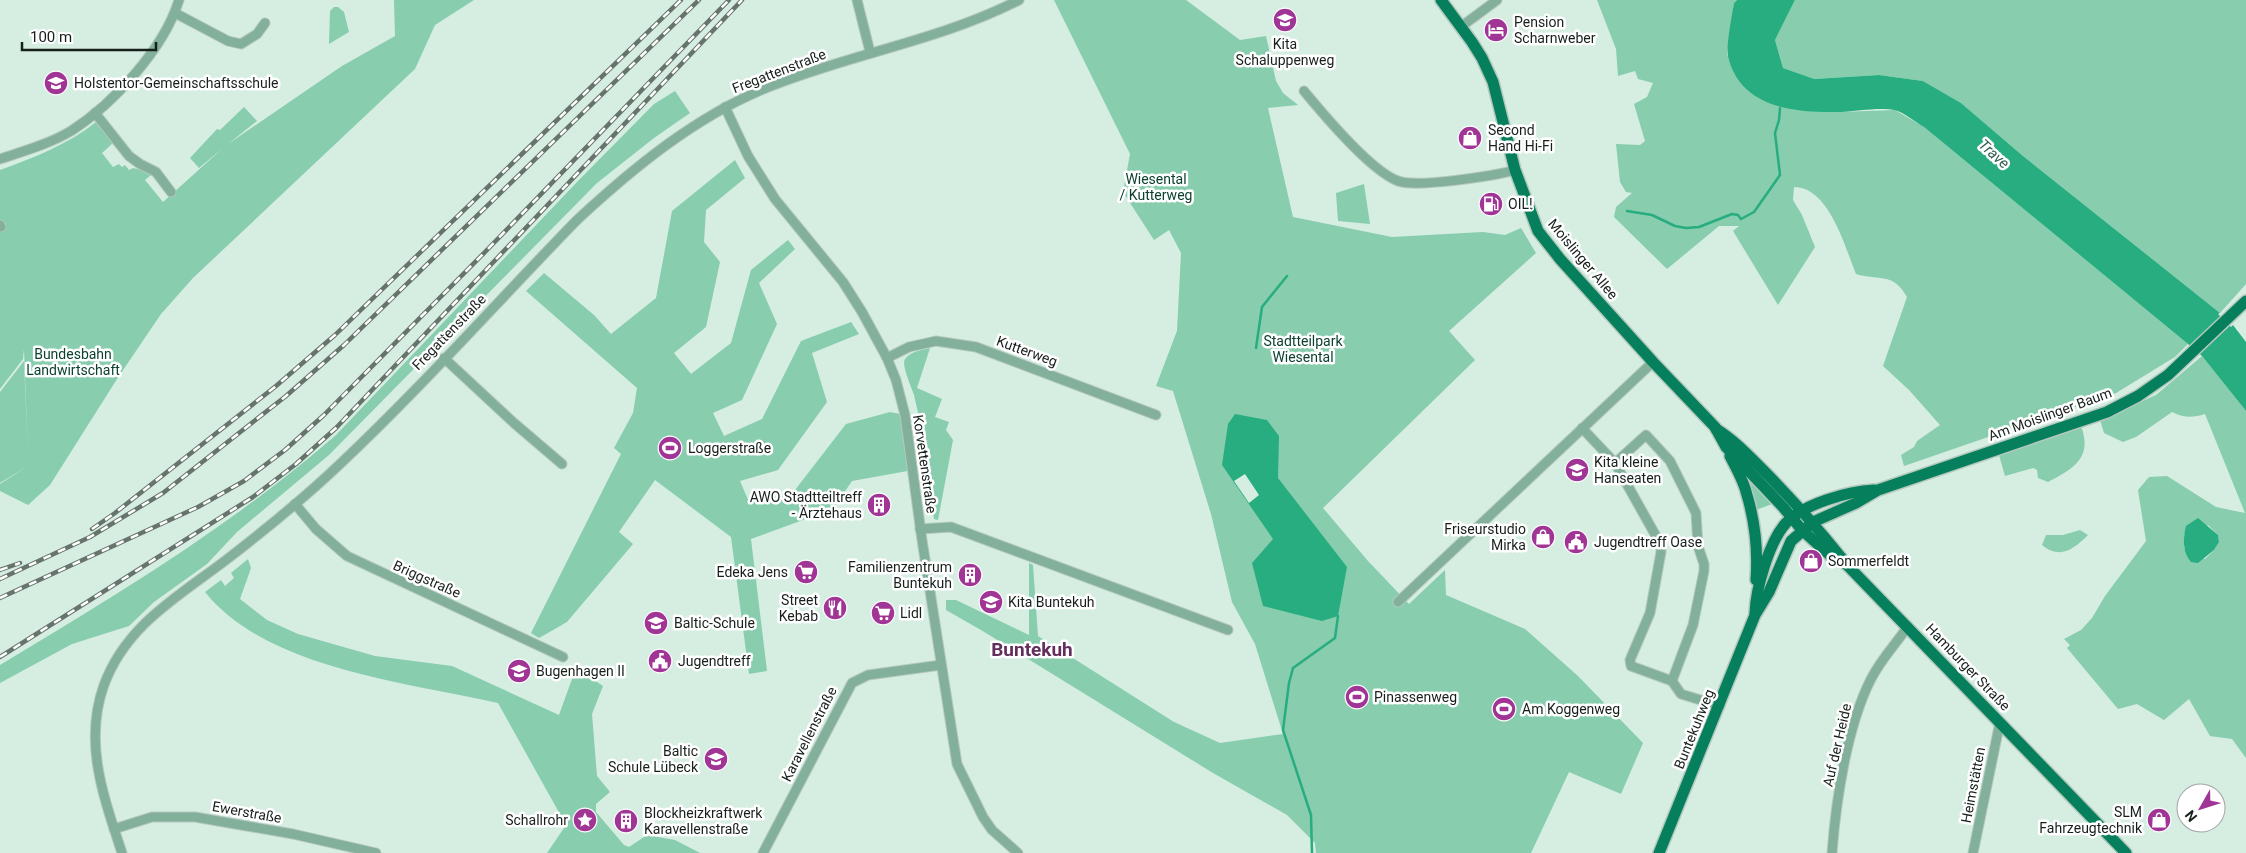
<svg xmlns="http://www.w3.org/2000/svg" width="2246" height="853" font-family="Roboto,sans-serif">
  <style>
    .green { fill: #87cdae; fill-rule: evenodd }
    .water { fill: #28ad80 }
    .pier { fill: #d6ede2 }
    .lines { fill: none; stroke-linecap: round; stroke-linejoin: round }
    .stream { stroke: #28ad80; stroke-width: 2.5 }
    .minor-casing { stroke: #b4c8be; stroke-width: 11 }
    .major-casing { stroke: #b4c8be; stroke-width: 14 }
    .minor { stroke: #82b09b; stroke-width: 9 }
    .major { stroke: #06805c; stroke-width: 11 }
    .rail-casing { stroke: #66746d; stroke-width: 4.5 }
    .rail { stroke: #fff; stroke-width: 2.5; stroke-dasharray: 8; stroke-linecap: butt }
    .labels { text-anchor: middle; stroke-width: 5; stroke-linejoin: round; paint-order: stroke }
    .poi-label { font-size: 14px; fill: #171f1b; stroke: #fff; text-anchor: start }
    .street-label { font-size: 14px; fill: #171f1b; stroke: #fff }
    .park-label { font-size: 14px; fill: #0c412f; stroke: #fff }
    .water-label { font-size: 15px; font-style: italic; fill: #2e5f4b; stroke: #fff }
    .district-label { font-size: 19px; font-weight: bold; fill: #632e5d; stroke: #fff }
  </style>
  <rect width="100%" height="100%" fill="#d6ede2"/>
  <!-- green -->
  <g class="green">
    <path d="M394 0H474L435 25 415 69 193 278 161 314 117 379 50 485 28 505 0 491V484L28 466 0 483V392L24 361 28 456 24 349 23 359 0 389V170C35 157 67 145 96 122L113 143 102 153 113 167 119 164 122 167 125 165 129 170 133 168 149 172 151 175 145 180 163 202 223 148 199 168 190 158 217 129 220 130 244 107 257 121 228 144 342 66 395 36Z"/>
    <polygon points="1054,0 1186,0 1240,40 1266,36 1276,81 1283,93 1298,105 1268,108 1293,217 1392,237 1483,232 1505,235 1521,228 1536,253 1449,331 1475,360 1323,508 1368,561 1409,604 1445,570 1446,595 1525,629 1578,676 1643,743 1621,794 1569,772 1531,853 1316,853 1315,843 1287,815 1213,773 981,630 946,610 946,600 956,600 1029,635 1029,563 1033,565 1038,636 1174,722 1220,743 1283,734 1255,644 1232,602 1211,514 1173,391 1156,386 1177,331 1181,253 1169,230 1154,240 1123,192 1130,154"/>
    <path d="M1597 0H1737L1734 3 1727 55 1838 112 1895 110 1924 127 2188 344 2175 357 2116 393 1904 466 1901 455 1914 447 1917 441 1940 425 1909 390 1883 366 1907 297C1893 272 1880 281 1856 274 1845 247 1829 187 1794 187L1793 200 1802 215 1815 247 1778 305 1733 231 1739 226H1719L1667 269 1614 217 1616 207 1632 193 1626 192 1620 182 1616 144 1640 145 1645 141 1634 104 1647 97 1653 83 1638 79 1635 71 1618 76 1616 49Z"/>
    <polygon points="1795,0 2246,0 2246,284 2220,313 2023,156 1961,103 1923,81 1879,75 1813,79 1783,68 1775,40"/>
    <polygon points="334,7 338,7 344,12 349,32 329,44 330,11"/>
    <path d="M675 91 690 113 654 138 597 183 329 455 237 532 207 564 154 602 129 626 72 644 0 683V665C116 595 233 525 336 435L578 181 654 104Z"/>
    <polygon points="735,160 745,178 706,210 704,242 720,262 706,327 674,353 691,374 731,343 751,270 788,240 795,249 759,283 777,324 742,400 713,413 724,436 762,419 801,341 851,322 859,334 812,353 827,402 778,470 740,481 749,502 795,490 846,424 890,412 905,415 913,470 852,481 833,509 751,539 767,671 749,674 731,537 655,480 619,532 633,544 567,622 539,638 531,633 621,454 614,448 633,413 637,388 526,291 544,273 594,315 611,334 656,298 672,211"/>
    <polygon points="1364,184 1370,224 1338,221 1336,193"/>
    <path d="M930 348 917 388 942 399 935 417 949 422 946 430 953 440 938 520 934 519C928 477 924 436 914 395 912 388 901 365 905 359 911 351 922 350 930 348Z"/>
    <path d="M2202 356 2246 411V758L2232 739 2210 736 2189 699 2164 720 2137 704 2118 709 2067 648 2070 645 2064 639 2081 630 2092 618 2105 596 2146 541 2138 490 2149 477 2167 476 2216 507 2245 513 2205 414C2192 418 2185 418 2172 412L2136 437 2123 442 2104 433 2100 420 2156 395ZM2208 525 2218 535 2219 542 2214 550 2205 559 2184 549V534Z"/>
    <path d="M2081 426C2093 458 2073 469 2048 482L2038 478 2037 470 2033 468 2005 476 1999 455Z"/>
    <polygon points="1745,475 1772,504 1756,510"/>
    <path d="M2080 530 2088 535C2074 549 2060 560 2042 545L2046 535H2063Z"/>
    <path d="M248 559 251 568 240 599 267 620 298 634 375 656 452 666 559 715 576 668 603 686 592 714 597 776 610 792 596 804V812L624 845 629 847 647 835 675 840 700 853H547L566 825 498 703C406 682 267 669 205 592L221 580 225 586 234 578 231 573Z"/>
  </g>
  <!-- water -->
  <g class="water">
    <path d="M1737 0H1795L1775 40 1783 68 1814 79 1879 75 1923 81 1961 103 2023 156 2220 313 2218 314 2231 327 2233 325 2246 342V411L2202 356 2188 344 1924 127C1915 122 1904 112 1894 110 1881 107 1855 111 1841 112 1797 113 1740 109 1728 56 1726 46 1732 15 1734 3Z"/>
    <polygon points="1235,414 1267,420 1279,436 1278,478 1347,567 1338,616 1322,621 1263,606 1252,563 1273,539 1222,465 1228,424"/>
    <path d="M2198 518 2218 535 2219 542 2214 550 2198 563 2191 562C2182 552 2183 538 2186 526Z"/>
  </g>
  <!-- pier -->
  <polygon class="pier" points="1245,474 1259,495 1249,503 1234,481"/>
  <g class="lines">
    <!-- stream -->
    <g class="stream">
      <polyline points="1627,211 1652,215 1675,226 1686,228 1699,227 1732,214 1738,215 1741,219 1754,212 1780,175 1775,133 1779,120 1780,108"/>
      <polyline points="1256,348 1262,307 1287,276"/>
      <polyline points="1312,853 1311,815 1283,730 1289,683 1293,668 1335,638 1338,616"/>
    </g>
    <!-- minor casing -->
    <g class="minor-casing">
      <g id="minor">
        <polyline points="857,0 870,52"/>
        <polyline points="175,13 228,41 241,44 257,34 265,23"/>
        <polyline points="1462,26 1497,0"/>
        <path d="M1304 91C1323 114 1371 171 1398 181 1416 188 1494 176 1515 170"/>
        <polyline points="725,107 748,156 775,199 843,282 862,312 887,358 896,380 905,415 922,540 957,764 983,817 992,830 1018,853"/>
        <polyline points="95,113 129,156 140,164 156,172 171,192"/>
        <path d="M0 159C24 151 49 144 71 131 113 104 164 49 179 0"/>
        <polyline points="0,225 1,227"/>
        <polyline points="444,358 514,423 562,464"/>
        <polyline points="887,358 909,347 936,341 976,347 1156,415"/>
        <polyline points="1582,428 1615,463 1661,545 1661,552 1650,613 1630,660 1631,666 1672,681"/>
        <polyline points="1615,463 1646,435 1670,461 1696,513 1698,546 1704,564 1704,571 1693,625 1672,681 1681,694 1720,706"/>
        <polyline points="295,504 316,529 347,556 563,657"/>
        <polyline points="920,529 951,527 1228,630"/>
        <polyline points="1398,602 1653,362"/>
        <polyline points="114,829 152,817 195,817 293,834 376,853"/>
        <path d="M122 853C104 798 83 743 104 685 126 625 179 596 226 560 265 530 303 499 339 465 422 387 498 301 577 220 633 168 695 117 766 88 849 54 939 41 1019 0"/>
        <polyline points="763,853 852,683 868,675 941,665"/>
        <path d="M1832 853C1836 800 1847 726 1871 679 1881 659 1896 644 1908 626"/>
        <polyline points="1973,853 2000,722"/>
      </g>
    </g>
    <!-- major casing -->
    <g class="major-casing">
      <g id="major">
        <polyline points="1441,0 1472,42 1482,58 1493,82 1515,170 1538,231 1560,259 1653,362 1715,427 1726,447 1783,507 1802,530 1834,559 1846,564"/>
        <path d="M1716 429C1734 440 1748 455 1763 470 1793 500 1821 532 1848 566L2126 853"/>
        <path d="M1730 456C1736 468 1744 481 1747 495 1755 522 1758 552 1756 580"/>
        <path d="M1755 613C1756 588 1769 542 1786 523 1803 504 1849 491 1874 490"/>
        <polyline points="1659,853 1755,615 1769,592 1791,541 1813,522 1856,503 1878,490 2107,412 2138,396 2168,375 2246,301"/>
      </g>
    </g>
    <!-- minor -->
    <use href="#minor" class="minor"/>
    <!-- major -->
    <use href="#major" class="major"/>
    <!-- rail casing -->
    <g class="rail-casing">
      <g id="rail">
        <polyline points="92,529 115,513 276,386 335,335 681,0"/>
        <polyline points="0,570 20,563"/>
        <polyline points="0,579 90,537 163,493 286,396 344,345 699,0"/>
        <polyline points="0,598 198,507 244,481 285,450 324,415 485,252 729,0"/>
        <polyline points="0,657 253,497 296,464 336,428 742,0"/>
      </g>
    </g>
    <!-- rail -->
    <use href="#rail" class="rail"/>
  </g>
  <!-- icons -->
  <defs>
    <g id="school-disc" transform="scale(1.25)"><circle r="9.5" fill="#a03596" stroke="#fff"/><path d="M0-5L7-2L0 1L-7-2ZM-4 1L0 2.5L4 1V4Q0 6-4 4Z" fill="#fff"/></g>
    <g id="hotel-disc" transform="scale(1.25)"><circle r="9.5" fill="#a03596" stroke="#fff"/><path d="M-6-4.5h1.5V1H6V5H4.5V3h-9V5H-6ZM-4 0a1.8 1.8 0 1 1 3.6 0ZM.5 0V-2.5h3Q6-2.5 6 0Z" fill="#fff"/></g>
    <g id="shop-disc" transform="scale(1.25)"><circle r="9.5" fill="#a03596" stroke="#fff"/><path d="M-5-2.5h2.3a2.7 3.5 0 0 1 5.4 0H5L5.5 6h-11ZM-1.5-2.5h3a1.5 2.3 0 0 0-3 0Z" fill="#fff"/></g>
    <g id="fuel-disc" transform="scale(1.25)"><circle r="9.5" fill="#a03596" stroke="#fff"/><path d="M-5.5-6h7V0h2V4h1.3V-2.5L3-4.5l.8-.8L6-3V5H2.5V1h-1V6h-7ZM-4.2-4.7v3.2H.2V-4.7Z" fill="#fff"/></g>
    <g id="stadium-disc" transform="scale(1.25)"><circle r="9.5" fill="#a03596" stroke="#fff"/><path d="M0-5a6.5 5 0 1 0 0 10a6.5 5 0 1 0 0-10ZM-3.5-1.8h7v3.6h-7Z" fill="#fff"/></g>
    <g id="building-disc" transform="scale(1.25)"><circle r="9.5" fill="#a03596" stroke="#fff"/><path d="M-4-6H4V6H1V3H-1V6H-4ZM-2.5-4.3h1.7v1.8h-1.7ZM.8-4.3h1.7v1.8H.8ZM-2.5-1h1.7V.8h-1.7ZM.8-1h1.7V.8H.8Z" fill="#fff"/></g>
    <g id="civic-disc" transform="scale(1.25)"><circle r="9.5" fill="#a03596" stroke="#fff"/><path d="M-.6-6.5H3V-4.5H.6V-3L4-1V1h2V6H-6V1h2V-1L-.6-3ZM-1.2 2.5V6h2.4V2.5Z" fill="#fff"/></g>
    <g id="supermarket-disc" transform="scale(1.25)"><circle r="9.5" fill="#a03596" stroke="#fff"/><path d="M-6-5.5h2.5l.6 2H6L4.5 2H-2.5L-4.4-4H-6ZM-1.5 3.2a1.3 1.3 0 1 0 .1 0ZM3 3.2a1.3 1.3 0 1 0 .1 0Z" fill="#fff"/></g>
    <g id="restaurant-disc" transform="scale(1.25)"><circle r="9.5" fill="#a03596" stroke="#fff"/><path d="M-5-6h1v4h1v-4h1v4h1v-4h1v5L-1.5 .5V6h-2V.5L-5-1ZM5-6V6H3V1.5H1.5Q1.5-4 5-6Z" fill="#fff"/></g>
    <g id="sight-disc" transform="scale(1.25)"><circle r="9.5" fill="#a03596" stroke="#fff"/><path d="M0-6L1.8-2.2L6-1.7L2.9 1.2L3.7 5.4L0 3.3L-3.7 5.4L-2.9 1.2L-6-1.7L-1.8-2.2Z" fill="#fff"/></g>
  </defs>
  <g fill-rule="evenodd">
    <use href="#school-disc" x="1285" y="20"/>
    <use href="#hotel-disc" x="1496" y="30"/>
    <use href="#school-disc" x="56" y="83"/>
    <use href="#shop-disc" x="1470" y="138"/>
    <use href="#fuel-disc" x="1491" y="204"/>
    <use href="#stadium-disc" x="670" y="448"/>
    <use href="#school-disc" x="1577" y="470"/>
    <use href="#building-disc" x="879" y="505"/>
    <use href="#shop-disc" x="1543" y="537"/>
    <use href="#civic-disc" x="1576" y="542"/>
    <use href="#shop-disc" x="1811" y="561"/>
    <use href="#supermarket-disc" x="806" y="572"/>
    <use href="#building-disc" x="970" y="575"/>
    <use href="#school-disc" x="991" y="602"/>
    <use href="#restaurant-disc" x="835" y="608"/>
    <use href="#supermarket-disc" x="883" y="613"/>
    <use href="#school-disc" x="656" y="623"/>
    <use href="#civic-disc" x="660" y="661"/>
    <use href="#school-disc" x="519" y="671"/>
    <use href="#stadium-disc" x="1357" y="697"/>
    <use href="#stadium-disc" x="1504" y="709"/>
    <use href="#school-disc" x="716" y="759"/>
    <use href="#sight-disc" x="585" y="820"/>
    <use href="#shop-disc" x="2159" y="820"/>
    <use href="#building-disc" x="626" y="821"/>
  </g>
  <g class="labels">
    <!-- poi labels -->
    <g class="poi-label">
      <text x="1514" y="27">Pension<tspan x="1514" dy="16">Scharnweber</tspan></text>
      <text x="1285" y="49" text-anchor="middle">Kita<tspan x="1285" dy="16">Schaluppenweg</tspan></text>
      <text x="74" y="88">Holstentor-Gemeinschaftsschule</text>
      <text x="1488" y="135">Second<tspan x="1488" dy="16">Hand Hi-Fi</tspan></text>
      <text x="1508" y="209">OIL!</text>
      <text x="688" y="453">Loggerstraße</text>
      <text x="1594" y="467">Kita kleine<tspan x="1594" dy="16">Hanseaten</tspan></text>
      <text x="862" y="502" text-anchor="end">AWO Stadtteiltreff<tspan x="862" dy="16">- Ärztehaus</tspan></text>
      <text x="1526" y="534" text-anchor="end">Friseurstudio<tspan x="1526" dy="16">Mirka</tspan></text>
      <text x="1594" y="547">Jugendtreff Oase</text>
      <text x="1828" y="566">Sommerfeldt</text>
      <text x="952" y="572" text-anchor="end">Familienzentrum<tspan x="952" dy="16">Buntekuh</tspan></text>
      <text x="788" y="577" text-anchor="end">Edeka Jens</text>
      <text x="818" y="605" text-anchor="end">Street<tspan x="818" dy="16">Kebab</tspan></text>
      <text x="1008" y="607">Kita Buntekuh</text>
      <text x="900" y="618">Lidl</text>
      <text x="674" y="628">Baltic-Schule</text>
      <text x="678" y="666">Jugendtreff</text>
      <text x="536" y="676">Bugenhagen II</text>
      <text x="1374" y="702">Pinassenweg</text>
      <text x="1522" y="714">Am Koggenweg</text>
      <text x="698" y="756" text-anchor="end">Baltic<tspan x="698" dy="16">Schule Lübeck</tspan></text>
      <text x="2142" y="817" text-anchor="end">SLM<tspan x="2142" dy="16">Fahrzeugtechnik</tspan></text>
      <text x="644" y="818">Blockheizkraftwerk<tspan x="644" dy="16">Karavellenstraße</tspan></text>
      <text x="568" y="825" text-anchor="end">Schallrohr</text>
    </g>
    <!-- street labels -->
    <g class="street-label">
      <text transform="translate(779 71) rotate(-21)" y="5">Fregattenstraße</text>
      <text transform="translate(1583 259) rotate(50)" y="5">Moislinger Allee</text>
      <text transform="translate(449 332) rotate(-46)" y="5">Fregattenstraße</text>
      <text transform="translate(1027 351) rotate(20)" y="5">Kutterweg</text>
      <text transform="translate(2050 414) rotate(-20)" y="5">Am Moislinger Baum</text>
      <text transform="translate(925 464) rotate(82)" y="5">Korvettenstraße</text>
      <text transform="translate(427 579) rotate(24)" y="5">Briggstraße</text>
      <text transform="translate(1968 667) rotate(46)" y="5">Hamburger Straße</text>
      <text transform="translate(1694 729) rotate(-68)" y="5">Buntekuhweg</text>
      <text transform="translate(809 734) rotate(-63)" y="5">Karavellenstraße</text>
      <text transform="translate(1837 745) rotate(-77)" y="5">Auf der Heide</text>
      <text transform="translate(1973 785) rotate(-79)" y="5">Heimstätten</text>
      <text transform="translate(247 812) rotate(10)" y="5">Ewerstraße</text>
    </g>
    <!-- park labels -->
    <g class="park-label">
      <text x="1156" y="184">Wiesental<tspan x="1156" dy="16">/ Kutterweg</tspan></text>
      <text x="1303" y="346">Stadtteilpark<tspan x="1303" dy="16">Wiesental</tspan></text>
      <text x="73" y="359">Bundesbahn<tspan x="73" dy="16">Landwirtschaft</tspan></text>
    </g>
    <!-- water labels -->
    <g class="water-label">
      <text transform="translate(1994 154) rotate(42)" y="5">Trave</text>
    </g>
    <!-- district labels -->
    <g class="district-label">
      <text x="1032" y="656">Buntekuh</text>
    </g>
  </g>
  <!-- north arrow -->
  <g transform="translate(2201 808) rotate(231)"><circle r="24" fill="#ffffff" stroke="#a2a5a4"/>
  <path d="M0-4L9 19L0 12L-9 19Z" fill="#a03596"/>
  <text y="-8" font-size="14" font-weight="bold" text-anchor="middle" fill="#171f1b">N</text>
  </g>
  <!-- scale -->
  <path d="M22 42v8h134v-8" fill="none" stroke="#171f1b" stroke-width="2.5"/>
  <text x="30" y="42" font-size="15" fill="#171f1b" stroke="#ffffff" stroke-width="4" paint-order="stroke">100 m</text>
</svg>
